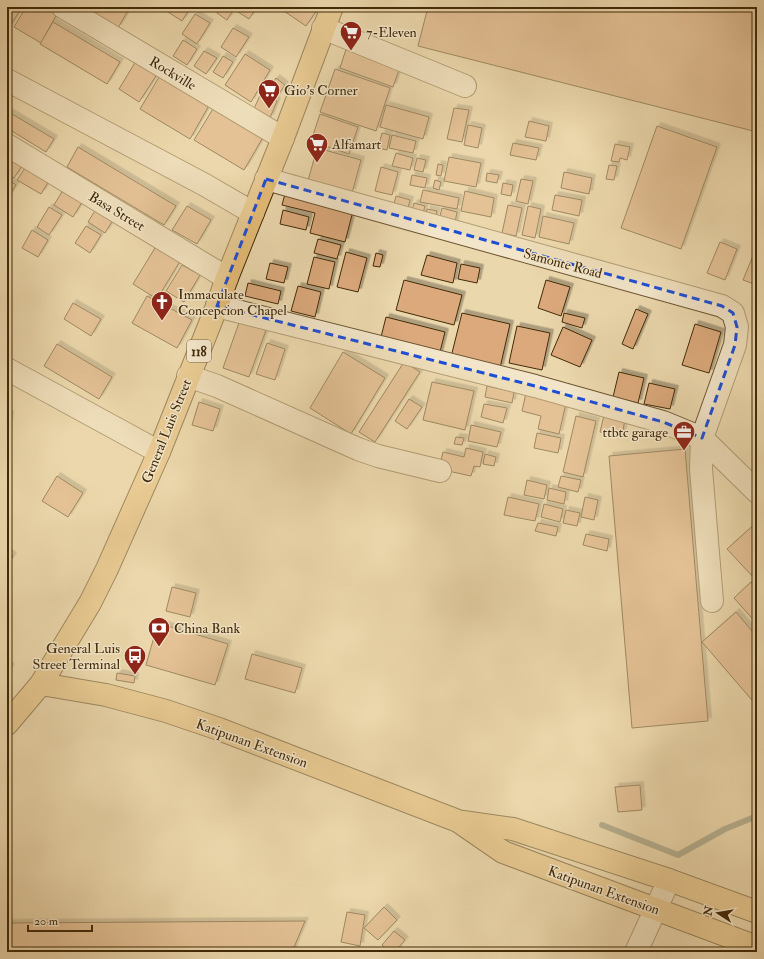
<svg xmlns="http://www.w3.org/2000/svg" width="764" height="959" font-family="'IM FELL Double Pica',serif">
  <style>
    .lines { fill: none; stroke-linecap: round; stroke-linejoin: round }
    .stream { stroke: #767f6d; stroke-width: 6 }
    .building { fill: #dba97b; stroke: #412a08; filter: url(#shadow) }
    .minor-casing { stroke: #6c5531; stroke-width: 24 }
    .major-casing { stroke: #412a08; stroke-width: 24 }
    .minor { stroke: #f2e5c9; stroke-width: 22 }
    .major { stroke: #e6bc76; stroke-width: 22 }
    .marked { fill: none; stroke: #1d4ed8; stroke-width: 3; stroke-dasharray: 8 5; stroke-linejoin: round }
    .labels { text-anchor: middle; stroke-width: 3; stroke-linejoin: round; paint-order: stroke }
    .shield { fill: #f2e5c9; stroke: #766242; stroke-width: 1 }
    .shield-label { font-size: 13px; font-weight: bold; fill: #412a08 }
    .poi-label { font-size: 14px; fill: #412a08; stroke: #f2e5c9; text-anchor: start }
    .street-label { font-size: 14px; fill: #412a08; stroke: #f2e5c9 }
  </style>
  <defs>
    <filter id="shadow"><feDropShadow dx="3.5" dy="-3.5" stdDeviation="0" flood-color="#0004"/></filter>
  </defs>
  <rect width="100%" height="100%" fill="#ebd7ac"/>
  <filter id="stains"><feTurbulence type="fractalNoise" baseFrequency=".005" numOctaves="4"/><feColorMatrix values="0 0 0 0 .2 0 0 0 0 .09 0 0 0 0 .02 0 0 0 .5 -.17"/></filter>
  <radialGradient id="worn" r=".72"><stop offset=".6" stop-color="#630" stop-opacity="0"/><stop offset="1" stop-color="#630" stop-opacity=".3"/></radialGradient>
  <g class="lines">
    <!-- stream -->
    <polyline class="stream" points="602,825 678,855 725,829 757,816"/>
  </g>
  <!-- building -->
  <g class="building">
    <polygon points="7,7 22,7 9,28 7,26"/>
    <polygon points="26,7 49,7 58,12 41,43 14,27"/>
    <polygon points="92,7 130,7 118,28 90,11"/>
    <polygon points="160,7 191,7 182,21"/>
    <polygon points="220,7 235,7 227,20 217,13"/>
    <polygon points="241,7 257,7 249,19 238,12"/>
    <polygon points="278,7 319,7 306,26"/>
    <polygon points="428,7 757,7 757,132 418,46"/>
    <polygon points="195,14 210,23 197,44 182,34"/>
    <polygon points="53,22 120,62 107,84 40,44"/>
    <polygon points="233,28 249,37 236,57 221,47"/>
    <polygon points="183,40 197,49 187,65 173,56"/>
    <polygon points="348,43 402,61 393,87 340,68"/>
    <polygon points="204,51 217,58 206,74 194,66"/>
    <polygon points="245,54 270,70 251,102 225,85"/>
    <polygon points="139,56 160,70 139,102 119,89"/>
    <polygon points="223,56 233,62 223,78 213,72"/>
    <polygon points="335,69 390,88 376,131 320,112"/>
    <polygon points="162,72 211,102 190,139 140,109"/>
    <polygon points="276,78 285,85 276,98 267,92"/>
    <polygon points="261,93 277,101 270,118 253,111"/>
    <polygon points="216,104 265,134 244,170 194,140"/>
    <polygon points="386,105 429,117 423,139 380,127"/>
    <polygon points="454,108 469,110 462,142 447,139"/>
    <polygon points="7,111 54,139 46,152 7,128"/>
    <polygon points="320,114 358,127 349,154 311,141"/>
    <polygon points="529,121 549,126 546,141 525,137"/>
    <polygon points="468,125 482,128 478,148 464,145"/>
    <polygon points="657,126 717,147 681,249 621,228"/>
    <polygon points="382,133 390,135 387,150 378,148"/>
    <polygon points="392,135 416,141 413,153 389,148"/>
    <polygon points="513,143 539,148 536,160 510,155"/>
    <polygon points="615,144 630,147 627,160 620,158 619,162 611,161"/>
    <polygon points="78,147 176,206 164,225 67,167"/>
    <polygon points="317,148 361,160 352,193 308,181"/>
    <polygon points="396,153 413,158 410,170 392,166"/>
    <polygon points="12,156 24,163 14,178 7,174 7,165"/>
    <polygon points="449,157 481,163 476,187 444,181"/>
    <polygon points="417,158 426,160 423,172 414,170"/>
    <polygon points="29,162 52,176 41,194 17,180"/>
    <polygon points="438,164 443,165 441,176 436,175"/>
    <polygon points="609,165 617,166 614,180 606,179"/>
    <polygon points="381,167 398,172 392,195 375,191"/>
    <polygon points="564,172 592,178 589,194 561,188"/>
    <polygon points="487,173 499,175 497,183 486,181"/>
    <polygon points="412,175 427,178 425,188 410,185"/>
    <polygon points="7,179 16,185 7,199"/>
    <polygon points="521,179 533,181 528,204 516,201"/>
    <polygon points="435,180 441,182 439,190 433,188"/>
    <polygon points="503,183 513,185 511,196 501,194"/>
    <polygon points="63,190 82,202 73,217 54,205"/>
    <polygon points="423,190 459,198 457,209 420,202"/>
    <polygon points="465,191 494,198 491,217 461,211"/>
    <polygon points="285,194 353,211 345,242 310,233 315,213 282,205"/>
    <polygon points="555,195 582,200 579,216 552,210"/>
    <polygon points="396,196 410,200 406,216 392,212"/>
    <polygon points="414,203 425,206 421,220 410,217"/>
    <polygon points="508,205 522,208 516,236 502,233"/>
    <polygon points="187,206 211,220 197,244 172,230"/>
    <polygon points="528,206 541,209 535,238 522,235"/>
    <polygon points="49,207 62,215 49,235 37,227"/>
    <polygon points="442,208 457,212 454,228 438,225"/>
    <polygon points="96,209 113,220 105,233 88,222"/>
    <polygon points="427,209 437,211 434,221 425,219"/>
    <polygon points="283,210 309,217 306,230 280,224"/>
    <polygon points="543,216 574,223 569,244 539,237"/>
    <polygon points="86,226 101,235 90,253 75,243"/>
    <polygon points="32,230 48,240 38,257 22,248"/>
    <polygon points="318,239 341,245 337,259 314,253"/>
    <polygon points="720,242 737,249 725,280 707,273"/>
    <polygon points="158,243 182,258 157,299 133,284"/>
    <polygon points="757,246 757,285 743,280"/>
    <polygon points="346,252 367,258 358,292 337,287"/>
    <polygon points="376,253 383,255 380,267 373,266"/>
    <polygon points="427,255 457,263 453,283 421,275"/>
    <polygon points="314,257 335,262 329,289 307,284"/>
    <polygon points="270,263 288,267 284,283 266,279"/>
    <polygon points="461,264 480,268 477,283 458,279"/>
    <polygon points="182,265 200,275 184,302 166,291"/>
    <polygon points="404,280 462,295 454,325 396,310"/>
    <polygon points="546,280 570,287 561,316 538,308"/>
    <polygon points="248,283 281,291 278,304 245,296"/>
    <polygon points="298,286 321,292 315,317 291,311"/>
    <polygon points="147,296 192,320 177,348 132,323"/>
    <polygon points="73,303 101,319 91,336 64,319"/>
    <polygon points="636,309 648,314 633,349 622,344"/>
    <polygon points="462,313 510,324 500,368 451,357"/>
    <polygon points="564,313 585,318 582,328 562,322"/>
    <polygon points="386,317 445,332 439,356 380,341"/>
    <polygon points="240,320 266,330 249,377 223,368"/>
    <polygon points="695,324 721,332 709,373 682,365"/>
    <polygon points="517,326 550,333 542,370 509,363"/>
    <polygon points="563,327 592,340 580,367 551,355"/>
    <polygon points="267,343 285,349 275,380 256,374"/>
    <polygon points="57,344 112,377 99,399 44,366"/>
    <polygon points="343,352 385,378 351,434 310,408"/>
    <polygon points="404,362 420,372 375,442 359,432"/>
    <polygon points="619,372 644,378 638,403 613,397"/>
    <polygon points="432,382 474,391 465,430 423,420"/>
    <polygon points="649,383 675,389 670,409 644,404"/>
    <polygon points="487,386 514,392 512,403 485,397"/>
    <polygon points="526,393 566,403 559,434 538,429 541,416 522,411"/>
    <polygon points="409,399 422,407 407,429 395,421"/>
    <polygon points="199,402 220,409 213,431 192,425"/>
    <polygon points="484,404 507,408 503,423 481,417"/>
    <polygon points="7,414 10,414 7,437"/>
    <polygon points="604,415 625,419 622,436 600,432"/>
    <polygon points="576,416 596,421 583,477 563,472"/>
    <polygon points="471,425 501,432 497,447 468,441"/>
    <polygon points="537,433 561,438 558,453 534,448"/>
    <polygon points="456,437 464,438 462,445 454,444"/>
    <polygon points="466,448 483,452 480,467 474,466 471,476 439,469 443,452 464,457"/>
    <polygon points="685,449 708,721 632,728 609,456"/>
    <polygon points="485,454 496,457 494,466 483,464"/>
    <polygon points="57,476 83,493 68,517 42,501"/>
    <polygon points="561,476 581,480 578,492 558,487"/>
    <polygon points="527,480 547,485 544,499 524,495"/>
    <polygon points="549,488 566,492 564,504 547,500"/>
    <polygon points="508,497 539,504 535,521 504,515"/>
    <polygon points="585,497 598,500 594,520 581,517"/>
    <polygon points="544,504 563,509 560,522 541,517"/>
    <polygon points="566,510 580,513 577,526 563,523"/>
    <polygon points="757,522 757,575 754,578 727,549"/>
    <polygon points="538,523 558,527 556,536 535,531"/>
    <polygon points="586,534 609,539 607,551 583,545"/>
    <polygon points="7,552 13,556 7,565"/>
    <polygon points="751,582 757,590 757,624 734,598"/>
    <polygon points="172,587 196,593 190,617 166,611"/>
    <polygon points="736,612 757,637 757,706 702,642"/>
    <polygon points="158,623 228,644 215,685 146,665"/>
    <polygon points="252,654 302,668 295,693 245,679"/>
    <polygon points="7,664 11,667 7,673"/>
    <polygon points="117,673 135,676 134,683 116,680"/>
    <polygon points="640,785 642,810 618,812 615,787"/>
    <polygon points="384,907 397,920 378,940 364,928"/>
    <polygon points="347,912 365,915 360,946 341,942"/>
    <polygon points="305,921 292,952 7,952 7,923"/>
    <polygon points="394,931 405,940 395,952 390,952 382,945"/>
  </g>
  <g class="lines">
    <!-- minor casing -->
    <g class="minor-casing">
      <g id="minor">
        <polyline points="63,7 283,138"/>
        <polyline points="323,28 465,86"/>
        <polyline points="7,80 205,185 253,213"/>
        <polyline points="7,145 227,278"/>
        <polyline points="266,179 722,306 733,313 737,327 735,345 702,438 701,469 712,601"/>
        <polyline points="217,306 535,386 663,422 702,438 757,492"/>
        <polyline points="7,369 159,452"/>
        <polyline points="188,376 217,386 358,449 378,456 440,471"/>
        <polyline points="636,952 669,880"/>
      </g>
    </g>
    <!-- major casing -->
    <g class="major-casing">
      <g id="major">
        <polyline points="41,684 106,695 166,711 219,729 458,821 503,852 757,947"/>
        <polyline points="7,724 41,684 90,603 107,569 159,452 217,306 227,278 283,138 332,7"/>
        <polyline points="463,822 513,829 669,880 757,912"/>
      </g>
    </g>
    <!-- minor -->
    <use href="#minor" class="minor"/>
    <!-- major -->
    <use href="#major" class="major"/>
  </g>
  <!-- marked area -->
  <path d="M0 0H764V959H0ZM266 179 722 306 733 313 737 327 735 345 702 438 663 422 535 386 217 306Z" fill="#ebd7ac" fill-opacity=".55" fill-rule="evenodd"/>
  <path class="marked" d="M266 179 722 306 733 313 737 327 735 345 702 438 663 422 535 386 217 306Z"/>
  <!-- icons -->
  <defs>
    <g id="supermarket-pin" transform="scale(1.15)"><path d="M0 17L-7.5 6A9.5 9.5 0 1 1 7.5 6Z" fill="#8f2418" stroke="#f2e5c9"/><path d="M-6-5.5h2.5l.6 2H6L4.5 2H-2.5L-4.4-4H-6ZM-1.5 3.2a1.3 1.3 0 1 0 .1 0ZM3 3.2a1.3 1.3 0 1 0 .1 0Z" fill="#fff"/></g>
    <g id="church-pin" transform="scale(1.15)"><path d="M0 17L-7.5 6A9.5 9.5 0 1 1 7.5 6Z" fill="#8f2418" stroke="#f2e5c9"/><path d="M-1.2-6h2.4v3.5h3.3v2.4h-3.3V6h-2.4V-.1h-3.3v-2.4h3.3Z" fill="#fff"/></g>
    <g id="office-pin" transform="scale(1.15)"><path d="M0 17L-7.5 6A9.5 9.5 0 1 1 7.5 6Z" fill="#8f2418" stroke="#f2e5c9"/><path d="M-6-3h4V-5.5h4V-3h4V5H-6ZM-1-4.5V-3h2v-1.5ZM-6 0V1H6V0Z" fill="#fff"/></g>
    <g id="bank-pin" transform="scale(1.15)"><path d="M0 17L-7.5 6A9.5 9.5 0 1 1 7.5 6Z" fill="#8f2418" stroke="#f2e5c9"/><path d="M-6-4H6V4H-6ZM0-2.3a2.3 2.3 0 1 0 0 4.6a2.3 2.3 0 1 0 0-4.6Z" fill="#fff"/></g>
    <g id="bus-pin" transform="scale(1.15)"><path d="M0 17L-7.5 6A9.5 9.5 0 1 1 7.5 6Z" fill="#8f2418" stroke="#f2e5c9"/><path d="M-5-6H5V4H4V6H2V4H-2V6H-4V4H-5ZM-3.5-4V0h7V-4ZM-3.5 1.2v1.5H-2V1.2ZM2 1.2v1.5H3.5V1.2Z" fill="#fff"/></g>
  </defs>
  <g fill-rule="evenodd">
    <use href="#supermarket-pin" x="351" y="32"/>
    <use href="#supermarket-pin" x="269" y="90"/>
    <use href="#supermarket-pin" x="317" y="144"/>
    <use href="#church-pin" x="162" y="302"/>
    <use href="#office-pin" x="684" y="432"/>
    <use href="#bank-pin" x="159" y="628"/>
    <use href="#bus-pin" x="135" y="656"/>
  </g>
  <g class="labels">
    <!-- shield labels -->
    <rect class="shield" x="187" y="340" width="24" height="22" rx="3"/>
    <g class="shield-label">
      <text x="199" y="356">118</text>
    </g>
    <!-- poi labels -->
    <g class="poi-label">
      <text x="366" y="37">7-Eleven</text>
      <text x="284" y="95">Gio's Corner</text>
      <text x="332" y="149">Alfamart</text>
      <text x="178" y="299">Immaculate<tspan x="178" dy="16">Concepcion Chapel</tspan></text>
      <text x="668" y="437" text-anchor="end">ttbtc garage</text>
      <text x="174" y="633">China Bank</text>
      <text x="120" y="653" text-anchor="end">General Luis<tspan x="120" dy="16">Street Terminal</tspan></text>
    </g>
    <!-- street labels -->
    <g class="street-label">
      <text transform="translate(173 73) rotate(31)" y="5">Rockville</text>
      <text transform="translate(117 211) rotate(31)" y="5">Basa Street</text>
      <text transform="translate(563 263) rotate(15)" y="5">Samonte Road</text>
      <text transform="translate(166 431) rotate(-68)" y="5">General Luis Street</text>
      <text transform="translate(252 743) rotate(20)" y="5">Katipunan Extension</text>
      <text transform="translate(604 890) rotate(20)" y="5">Katipunan Extension</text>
    </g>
  </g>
  <!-- margin -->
  <rect width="764" height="959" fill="none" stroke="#ebd7ac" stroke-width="24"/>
  <rect x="8" y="8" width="748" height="943" fill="none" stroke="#412a08" stroke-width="2"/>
  <rect x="12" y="12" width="740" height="935" fill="none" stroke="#412a08"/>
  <!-- north arrow -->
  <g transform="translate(718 913) rotate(282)" stroke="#f2e5c9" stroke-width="3" paint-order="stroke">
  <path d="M0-3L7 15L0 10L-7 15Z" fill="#412a08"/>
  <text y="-6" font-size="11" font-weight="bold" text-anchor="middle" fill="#412a08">N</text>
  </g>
  <!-- scale -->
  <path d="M28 925v6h64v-6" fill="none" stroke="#412a08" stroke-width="2"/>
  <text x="34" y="925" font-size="12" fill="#412a08" stroke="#f2e5c9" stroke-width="3" paint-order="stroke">20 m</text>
  <rect width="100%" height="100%" filter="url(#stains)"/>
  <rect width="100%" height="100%" fill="url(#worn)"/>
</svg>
